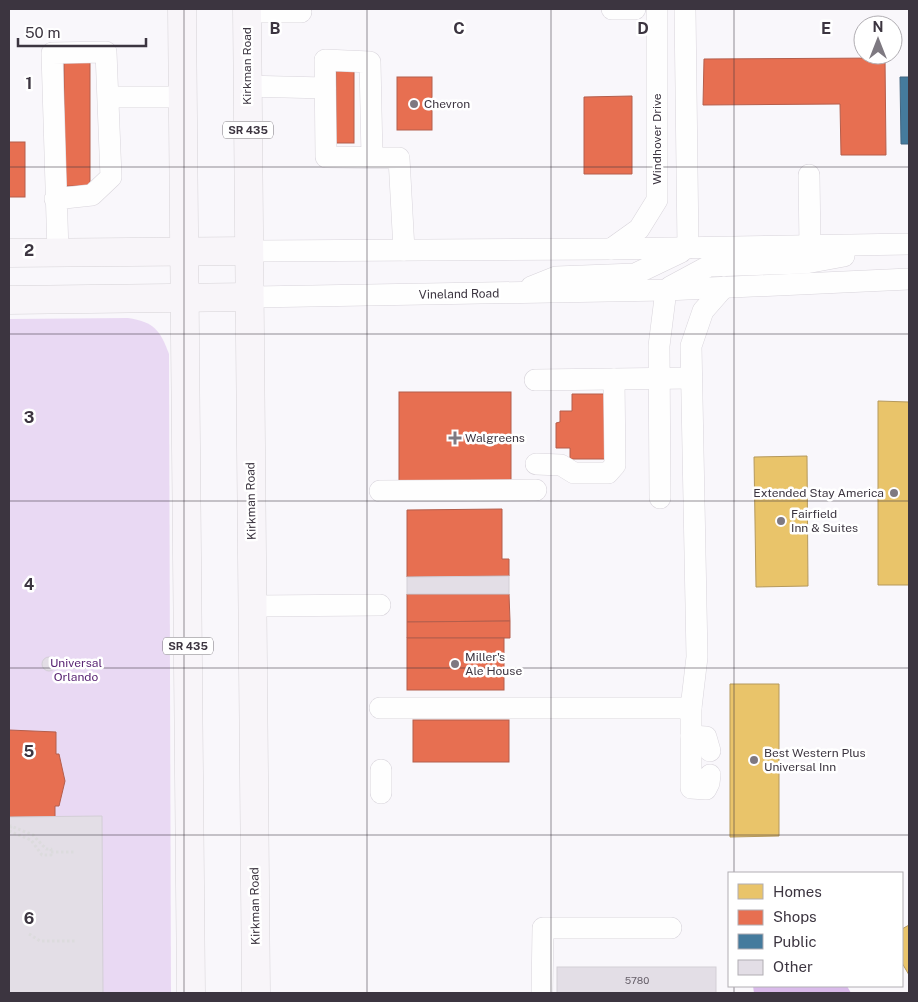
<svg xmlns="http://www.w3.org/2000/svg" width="918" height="1002" font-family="'Public Sans',sans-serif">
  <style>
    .green { fill: #e9d9f3 }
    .water { fill: #d9baea }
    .homes { fill: #e9c46a; stroke: #b5995d }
    .shops { fill: #e76f51; stroke: #b45e4c }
    .public { fill: #457b9d; stroke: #426681 }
    .building { fill: #e3dee6; stroke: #d3cfd6 }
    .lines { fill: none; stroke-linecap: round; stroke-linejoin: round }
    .minor-casing { stroke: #d8d4db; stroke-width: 22 }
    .major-casing { stroke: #d6d3d7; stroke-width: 29 }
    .path { stroke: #dcdbdd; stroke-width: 3; stroke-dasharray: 2.5 2.5; stroke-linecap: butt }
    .minor { stroke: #fefefe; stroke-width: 21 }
    .major { stroke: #f8f5f9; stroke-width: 28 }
    .grid { fill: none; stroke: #3c3540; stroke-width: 1; stroke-opacity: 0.55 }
    .poi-dot { fill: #7e7981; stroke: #fff; stroke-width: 2 }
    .labels { text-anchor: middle; stroke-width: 5; stroke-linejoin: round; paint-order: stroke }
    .number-label { font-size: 10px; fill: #68616b }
    .shield { fill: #fff; stroke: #767279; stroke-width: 1 }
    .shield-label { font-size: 11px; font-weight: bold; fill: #3c3540 }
    .street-label { font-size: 12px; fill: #3c3540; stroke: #fff }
    .poi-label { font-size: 12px; fill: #3c3540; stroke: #fff; text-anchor: start }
    .park-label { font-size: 12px; fill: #592473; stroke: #fff }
    .grid-label { font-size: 16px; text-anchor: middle; font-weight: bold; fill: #3c3540; stroke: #fff; stroke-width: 5; stroke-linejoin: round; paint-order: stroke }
  </style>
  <rect width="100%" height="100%" fill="#f9f7fb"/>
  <!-- green -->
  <path class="green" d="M128 318C154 322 160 330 169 354L171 993H9V319Z"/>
  <!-- water -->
  <polygon class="water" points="753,986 847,986 851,993 754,993"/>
  <!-- homes -->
  <g class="homes">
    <polygon points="878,401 909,402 909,585 878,585"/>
    <polygon points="807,456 808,586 756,587 754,457"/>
    <polygon points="730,684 779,684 779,836 730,837"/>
    <polygon points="909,925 909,975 902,963 902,929"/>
  </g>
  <!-- shops -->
  <g class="shops">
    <rect x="64" y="55" width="26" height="131"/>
    <polygon points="885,58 886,155 841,155 840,104 703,105 704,59"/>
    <rect x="336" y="66" width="18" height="77"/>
    <rect x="397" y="77" width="35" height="53"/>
    <polygon points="632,96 632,174 584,174 584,97"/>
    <rect x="9" y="142" width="16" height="55"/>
    <rect x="399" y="392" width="112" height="92"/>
    <polygon points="572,394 605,394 605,459 570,459 570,448 556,448 556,423 560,422 560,411 572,411"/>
    <polygon points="502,509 502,559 509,559 509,576 407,577 407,510"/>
    <polygon points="407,594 509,594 510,621 407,622"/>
    <polygon points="510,621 510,638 407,638 407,622"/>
    <rect x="407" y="638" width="97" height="52"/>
    <rect x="413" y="720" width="96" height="42"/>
    <polygon points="9,730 56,732 56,754 59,754 65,781 59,806 55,806 55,817 9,817"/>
  </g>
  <!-- public -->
  <polygon class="public" points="900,77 909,77 909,144 901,144"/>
  <!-- building -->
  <g class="building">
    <polygon points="509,576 509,594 407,594 407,577"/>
    <circle cx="49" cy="664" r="7"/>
    <polygon points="102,816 103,993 9,993 9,817"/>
    <rect x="557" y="967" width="159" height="26"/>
  </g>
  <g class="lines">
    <!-- minor casing -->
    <g class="minor-casing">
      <g id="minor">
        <polyline points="612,9 635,9"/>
        <polyline points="685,9 688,248"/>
        <polyline points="247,12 301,12"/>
        <polyline points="247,86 325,88"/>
        <polyline points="109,97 183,97"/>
        <polyline points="372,157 370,62 325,60 326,157 399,158 404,250"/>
        <polyline points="809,175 810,247"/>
        <polyline points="55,199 92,195 111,177 106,52 52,53 58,253"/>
        <polyline points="611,249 639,229 657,200 657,9"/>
        <polyline points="249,251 611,249 909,244"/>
        <polyline points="531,287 556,277 635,274 681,252"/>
        <polyline points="670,287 709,266 806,263 844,256"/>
        <polyline points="249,297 666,290 909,279"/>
        <polyline points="535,380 691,378"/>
        <polyline points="536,464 561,465 574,473 608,473 615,465 614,379"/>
        <polyline points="380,491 536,490"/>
        <polyline points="660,498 659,346 666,290"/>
        <polyline points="252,606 380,605"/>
        <polyline points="380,708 691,708"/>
        <polyline points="691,736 706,737 710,751"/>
        <polyline points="381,770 381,793"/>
        <polyline points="710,775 709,783 706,789 691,788 691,708 697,657 691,346 703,311 724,287"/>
        <polyline points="542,993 543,928 671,928"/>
      </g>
    </g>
    <!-- major casing -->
    <g class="major-casing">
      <g id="major">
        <polyline points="182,9 191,993"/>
        <polyline points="247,9 256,993"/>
        <polyline points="9,253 249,251"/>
        <polyline points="9,300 249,297"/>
      </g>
    </g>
    <!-- path -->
    <g class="path">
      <polyline points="9,831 31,840 42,855 51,855 51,849 46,849 33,835 11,826 10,832"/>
      <polyline points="51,852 74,852"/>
      <polyline points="29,934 40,941 76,941"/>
    </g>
    <!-- minor -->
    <use href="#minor" class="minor"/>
    <!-- major -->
    <use href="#major" class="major"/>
  </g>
  <!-- grid -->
  <path class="grid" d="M184 9V993M367 9V993M551 9V993M734 9V873M9 167H909M9 334H909M9 501H909M9 668H909M9 835H909M734 986V993"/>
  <!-- markers -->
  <g class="poi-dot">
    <circle cx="414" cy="104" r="5"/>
    <path d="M452.5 430.5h5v5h5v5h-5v5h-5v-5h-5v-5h5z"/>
    <circle cx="894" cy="493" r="5"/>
    <circle cx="781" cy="521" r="5"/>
    <circle cx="455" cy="664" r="5"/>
    <circle cx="754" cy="760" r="5"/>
  </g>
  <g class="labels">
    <!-- number labels -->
    <g class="number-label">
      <text x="637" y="984">5780</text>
    </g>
    <!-- shield labels -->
    <g class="shield">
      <rect x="223" y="121.5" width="50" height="17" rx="4"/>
      <rect x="163" y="637.5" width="50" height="17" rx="4"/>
    </g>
    <g class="shield-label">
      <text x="248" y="134">SR 435</text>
      <text x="188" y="650">SR 435</text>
    </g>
    <!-- street labels -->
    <g class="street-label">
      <text transform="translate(247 66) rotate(-90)" y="4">Kirkman Road</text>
      <text transform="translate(657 139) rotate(-90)" y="4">Windhover Drive</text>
      <text transform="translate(459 294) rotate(-1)" y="4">Vineland Road</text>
      <text transform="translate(251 501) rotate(-91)" y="4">Kirkman Road</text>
      <text transform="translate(255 906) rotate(-91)" y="4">Kirkman Road</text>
    </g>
    <!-- poi labels -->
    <g class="poi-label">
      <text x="424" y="108">Chevron</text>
      <text x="465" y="442">Walgreens</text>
      <text x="884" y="497" text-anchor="end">Extended Stay America</text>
      <text x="791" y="518">Fairfield<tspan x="791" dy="14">Inn &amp; Suites</tspan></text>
      <text x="465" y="661">Miller's<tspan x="465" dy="14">Ale House</tspan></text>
      <text x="764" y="757">Best Western Plus<tspan x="764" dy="14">Universal Inn</tspan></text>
    </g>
    <!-- park labels -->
    <g class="park-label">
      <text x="76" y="667">Universal<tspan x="76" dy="14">Orlando</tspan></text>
    </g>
  </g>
  <g class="grid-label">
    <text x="275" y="34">B</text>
    <text x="459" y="34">C</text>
    <text x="643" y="34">D</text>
    <text x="826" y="34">E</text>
    <text x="29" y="89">1</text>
    <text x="29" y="256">2</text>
    <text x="29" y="423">3</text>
    <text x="29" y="590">4</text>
    <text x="29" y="757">5</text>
    <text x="29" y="924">6</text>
  </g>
  <!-- border -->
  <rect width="918" height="1002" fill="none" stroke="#3c3540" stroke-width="20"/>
  <!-- legend -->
  <rect x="728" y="872" width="175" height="115" fill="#ffffff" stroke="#b1aeb3"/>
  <rect x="738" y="884" width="25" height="15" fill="#e9c46a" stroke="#b1aeb3"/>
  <text x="773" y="897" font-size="15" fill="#3c3540">Homes</text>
  <rect x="738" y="910" width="25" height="15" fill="#e76f51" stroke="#b1aeb3"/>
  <text x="773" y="922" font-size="15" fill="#3c3540">Shops</text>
  <rect x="738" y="934" width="25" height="15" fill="#457b9d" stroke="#b1aeb3"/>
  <text x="773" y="947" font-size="15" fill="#3c3540">Public</text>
  <rect x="738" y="960" width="25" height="15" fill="#e3dee6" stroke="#b1aeb3"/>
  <text x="773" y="972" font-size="15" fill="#3c3540">Other</text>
  <!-- north arrow -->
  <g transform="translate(878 40)"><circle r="24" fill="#ffffff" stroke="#b1aeb3"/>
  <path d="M0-4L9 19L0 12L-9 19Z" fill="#7e7981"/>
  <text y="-8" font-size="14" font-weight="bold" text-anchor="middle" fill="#3c3540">N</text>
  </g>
  <!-- scale -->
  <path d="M18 38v8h128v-8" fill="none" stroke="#3c3540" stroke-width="2.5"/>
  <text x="25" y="38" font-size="15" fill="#3c3540" stroke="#ffffff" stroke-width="4" paint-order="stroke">50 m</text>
</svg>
